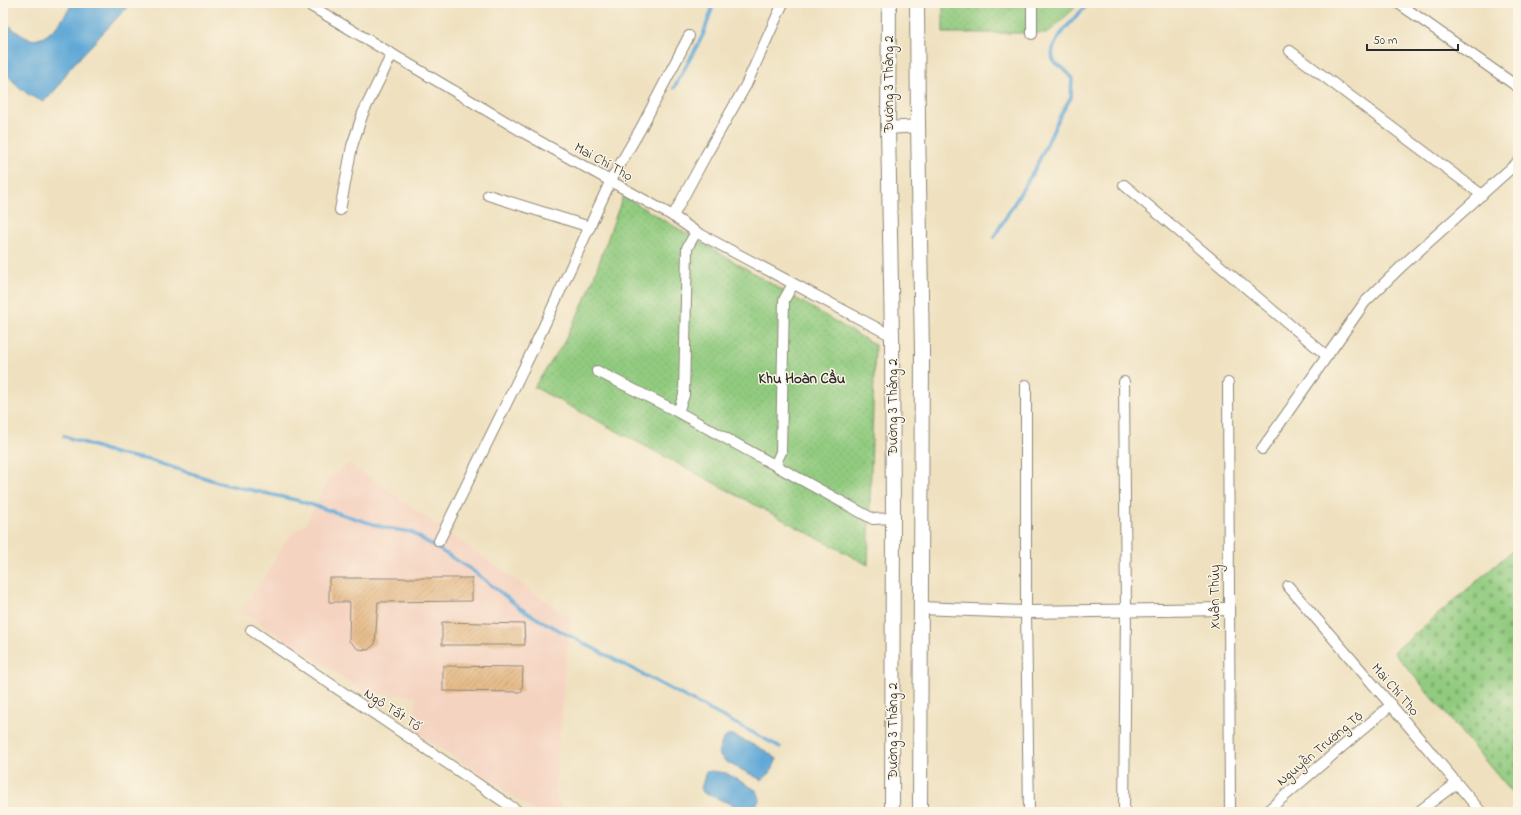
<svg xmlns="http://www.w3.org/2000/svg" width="1521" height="815" font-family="'Indie Flower',sans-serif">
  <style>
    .built { fill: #f5d3c1 }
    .grass { fill: url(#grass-dots); stroke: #5e7b55 }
    .cemetery { fill: url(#cemetery-stones); stroke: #5e7b55 }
    .water { fill: #61a9d7; stroke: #466a81 }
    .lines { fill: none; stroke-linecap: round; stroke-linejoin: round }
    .stream { stroke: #61a9d7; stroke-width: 3.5 }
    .building { fill: url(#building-hatch) }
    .minor-casing { stroke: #8d8676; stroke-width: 12 }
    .tertiary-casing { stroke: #8d8676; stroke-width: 14 }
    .secondary-casing { stroke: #8d8676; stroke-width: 16 }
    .minor { stroke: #fff; stroke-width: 10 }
    .tertiary { stroke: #fff; stroke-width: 12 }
    .secondary { stroke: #fff; stroke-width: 14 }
    .labels { text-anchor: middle; stroke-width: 3; stroke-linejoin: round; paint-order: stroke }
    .street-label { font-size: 14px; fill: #2b2b2b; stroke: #fcf5e5 }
    .neighbourhood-label { font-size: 15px; font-weight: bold; fill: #2b2b2b; stroke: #fcf5e5 }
  </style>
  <defs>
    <pattern id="grass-dots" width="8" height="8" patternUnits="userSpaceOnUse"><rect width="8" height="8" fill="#91cb7f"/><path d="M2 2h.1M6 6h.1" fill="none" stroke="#7dae6e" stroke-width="1.8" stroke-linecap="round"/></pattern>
    <pattern id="cemetery-stones" width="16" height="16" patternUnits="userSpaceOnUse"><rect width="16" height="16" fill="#91cb7f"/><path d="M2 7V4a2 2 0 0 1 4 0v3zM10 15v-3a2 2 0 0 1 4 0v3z" fill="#7dae6e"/></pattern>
    <pattern id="building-hatch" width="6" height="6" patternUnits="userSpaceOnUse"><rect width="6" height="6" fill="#e6bc8b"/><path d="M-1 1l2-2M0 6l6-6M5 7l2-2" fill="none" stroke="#c5a278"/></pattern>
  </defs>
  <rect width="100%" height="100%" fill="#fcf5e5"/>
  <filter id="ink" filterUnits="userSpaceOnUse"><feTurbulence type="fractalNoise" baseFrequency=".025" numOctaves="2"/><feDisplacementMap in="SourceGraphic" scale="8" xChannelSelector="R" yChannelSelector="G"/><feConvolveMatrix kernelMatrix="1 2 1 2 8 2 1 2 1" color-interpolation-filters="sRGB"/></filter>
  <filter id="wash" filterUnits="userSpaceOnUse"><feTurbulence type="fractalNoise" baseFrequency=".012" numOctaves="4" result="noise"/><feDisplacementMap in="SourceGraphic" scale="16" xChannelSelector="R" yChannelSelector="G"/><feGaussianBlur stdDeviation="0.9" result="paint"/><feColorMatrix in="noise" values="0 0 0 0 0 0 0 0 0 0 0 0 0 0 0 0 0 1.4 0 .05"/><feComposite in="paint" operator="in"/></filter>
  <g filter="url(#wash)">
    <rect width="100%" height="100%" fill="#efe1c0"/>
    <!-- built -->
    <polygon class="built" points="349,463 570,618 555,788 559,804 566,812 536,812 497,784 414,731 416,696 367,693 243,612 252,594 267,575 281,547 294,532 305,525 329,479"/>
    <!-- grass -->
    <g class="grass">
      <polygon points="943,3 1080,3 1048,33 943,33"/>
      <polygon points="623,196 875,345 868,565 534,387 563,344 587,296"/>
    </g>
    <!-- cemetery -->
    <polygon class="cemetery" points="1518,546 1518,800 1394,652"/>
    <!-- water -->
    <g class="water">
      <path d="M72 3H131L70 68 56 89 49 97 43 101C27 97 13 82 3 70V19C9 26 22 37 30 39 47 44 66 16 72 3Z"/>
      <polygon points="731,734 766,751 777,759 770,773 762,780 726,762 718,754 723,739"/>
      <path d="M711 771 726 773 756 790 760 798C756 807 753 809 743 809L704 793 701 789 706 772Z"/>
    </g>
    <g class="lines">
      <!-- stream -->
      <g class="stream">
        <polyline points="674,88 703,35 714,3"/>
        <path d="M994 237 1036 167 1060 116 1071 97 1072 78C1069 75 1066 71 1063 68 1061 66 1057 65 1055 63 1042 46 1079 14 1089 3"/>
        <polyline points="64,436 117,454 149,460 224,484 296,500 386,528 411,532 472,570 520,608 538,619 780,747"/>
      </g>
    </g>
    <g id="blocks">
      <!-- building -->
      <g class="building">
        <polygon points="329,578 472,578 472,601 378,602 375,644 368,650 358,649 349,641 350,602 329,602"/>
        <polygon points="442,622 524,624 525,645 442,645"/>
        <polygon points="443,666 523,667 522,692 443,691"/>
      </g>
    </g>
  </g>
  <g filter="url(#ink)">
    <use href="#blocks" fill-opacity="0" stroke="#8d8676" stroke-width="1"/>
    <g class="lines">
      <!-- minor casing -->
      <g class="minor-casing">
        <g id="minor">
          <polyline points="306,3 528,135 673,216 696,232 892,336"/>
          <polyline points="1032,3 1032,34"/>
          <polyline points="1398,3 1518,87"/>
          <polyline points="1290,51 1482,195"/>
          <polyline points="1124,185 1327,356"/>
          <polyline points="488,195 590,227"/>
          <polyline points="340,210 352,146 363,113 392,54"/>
          <polyline points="673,216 706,155 746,85 783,3"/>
          <polyline points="597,371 678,412 873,519 893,518"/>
          <polyline points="1124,382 1126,610 1124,812"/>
          <polyline points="1228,383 1230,812"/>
          <polyline points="1026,385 1026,612 1029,812"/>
          <polyline points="678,412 684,395 687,248 696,232"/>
          <polyline points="1262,449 1365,302 1403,265 1518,162"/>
          <polyline points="775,465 781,452 784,300 793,284"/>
          <polyline points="439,541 537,341 611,180 641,128 689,36"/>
          <polyline points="1288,586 1391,705 1481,812"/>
          <polyline points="251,630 519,812"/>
          <polyline points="1266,812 1391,705"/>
          <polyline points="1418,812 1457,783"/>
        </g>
      </g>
      <!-- tertiary casing -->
      <g class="tertiary-casing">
        <g id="tertiary">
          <polyline points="888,128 918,126"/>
          <polyline points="920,608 1026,612 1228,609"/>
        </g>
      </g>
      <!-- secondary casing -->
      <g class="secondary-casing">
        <g id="secondary">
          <polyline points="889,3 888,128 892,336 893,518 892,812"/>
          <polyline points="917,3 918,126 922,351 920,812"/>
        </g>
      </g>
      <!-- minor -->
      <use href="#minor" class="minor"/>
      <!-- tertiary -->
      <use href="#tertiary" class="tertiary"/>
      <!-- secondary -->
      <use href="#secondary" class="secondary"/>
    </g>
  </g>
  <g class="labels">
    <!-- street labels -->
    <g class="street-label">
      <text transform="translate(888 84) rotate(-90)" y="5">Đường 3 Tháng 2</text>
      <text transform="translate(604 161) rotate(29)" y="5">Mai Chí Thọ</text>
      <text transform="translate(892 407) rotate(-90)" y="5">Đường 3 Tháng 2</text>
      <text transform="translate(1214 597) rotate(-90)" y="5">Xuân Thủy</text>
      <text transform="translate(1396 689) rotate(49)" y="5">Mai Chí Thọ</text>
      <text transform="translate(393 709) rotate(34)" y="5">Ngô Tất Tố</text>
      <text transform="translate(892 731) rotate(-90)" y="5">Đường 3 Tháng 2</text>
      <text transform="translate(1319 748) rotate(-40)" y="5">Nguyễn Trường Tộ</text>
    </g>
    <!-- neighbourhood labels -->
    <g class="neighbourhood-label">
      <text x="802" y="383">Khu Hoàn Cầu</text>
    </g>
  </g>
  <!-- margin -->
  <rect width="1521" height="815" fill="none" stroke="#fcf5e5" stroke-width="16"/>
  <!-- scale -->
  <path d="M1367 44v6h91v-6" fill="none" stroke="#2b2b2b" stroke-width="2"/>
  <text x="1373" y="44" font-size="12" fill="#2b2b2b" stroke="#fcf5e5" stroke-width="3" paint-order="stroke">50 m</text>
</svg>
